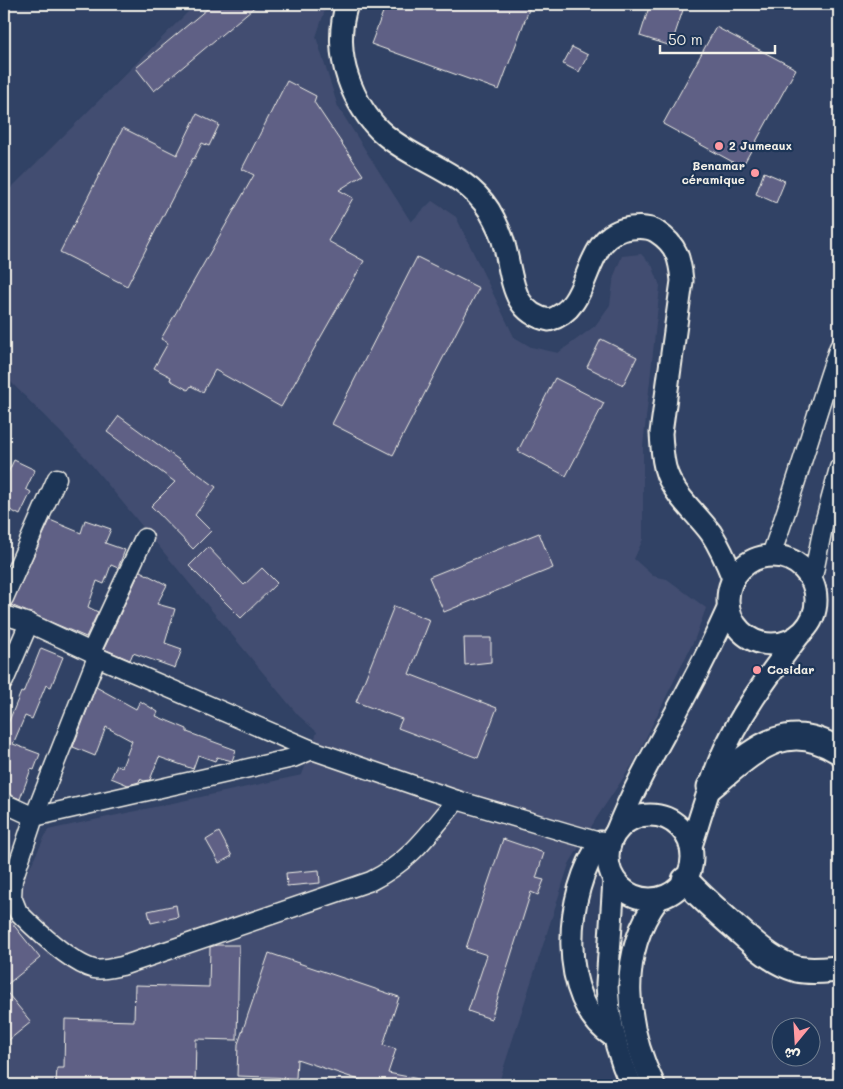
<svg xmlns="http://www.w3.org/2000/svg" width="843" height="1089" font-family="Mali,'Playpen Sans Arabic',sans-serif">
  <style>
    .built { fill: #434e71 }
    .building { fill: #5f6185; stroke: #f4f1e8 }
    .lines { fill: none; stroke-linecap: round; stroke-linejoin: round }
    .minor-casing { stroke: #f4f1e8; stroke-width: 21 }
    .major-casing { stroke: #f4f1e8; stroke-width: 25 }
    .highway-casing { stroke: #f4f1e8; stroke-width: 29 }
    .minor { stroke: #1d3557; stroke-width: 18 }
    .major { stroke: #1d3557; stroke-width: 21 }
    .highway { stroke: #1d3557; stroke-width: 25 }
    .poi-dot { fill: #ff9aa2; stroke: #1d3557; stroke-width: 2 }
    .labels { text-anchor: middle; stroke-width: 4.5; stroke-linejoin: round; paint-order: stroke }
    .poi-label { font-size: 12px; font-weight: bold; fill: #f4f1e8; stroke: #1d3557; text-anchor: start }
  </style>
  <rect width="100%" height="100%" fill="#314265"/>
  <filter id="ink" filterUnits="userSpaceOnUse"><feTurbulence type="fractalNoise" baseFrequency=".02" numOctaves="2"/><feDisplacementMap in="SourceGraphic" scale="10" xChannelSelector="R" yChannelSelector="G"/><feConvolveMatrix kernelMatrix="1 2 1 2 8 2 1 2 1" color-interpolation-filters="sRGB"/></filter>
  <g filter="url(#ink)">
    <!-- built -->
    <polygon class="built" points="196,4 327,4 316,37 338,107 411,222 432,201 456,217 514,337 531,347 558,353 595,326 610,305 614,276 622,256 641,254 652,265 660,286 643,446 643,539 634,559 653,576 667,579 706,608 695,638 634,762 597,817 569,864 498,1085 4,1085 4,910 21,886 48,830 302,775 317,732 298,715 86,458 4,375 4,195"/>
    <!-- building -->
    <g class="building">
      <polygon points="213,4 258,4 154,91 136,68"/>
      <polygon points="386,4 531,4 499,90 371,44"/>
      <polygon points="650,4 685,4 671,46 640,36"/>
      <polygon points="716,27 796,69 742,167 663,124"/>
      <polygon points="572,47 588,55 579,72 563,64"/>
      <polygon points="287,81 316,96 314,102 363,175 339,190 353,198 328,241 364,261 281,407 215,370 203,392 191,386 188,390 170,380 171,377 154,368 168,343 161,339 254,175 242,169"/>
      <polygon points="197,114 219,125 209,146 202,143 194,159 193,158 127,286 60,252 123,128 177,155"/>
      <polygon points="764,172 785,181 776,203 756,194"/>
      <polygon points="417,257 479,288 393,455 332,424"/>
      <polygon points="601,339 637,357 623,385 587,367"/>
      <polygon points="555,378 604,403 566,476 518,451"/>
      <polygon points="119,416 216,487 195,515 211,531 193,549 151,506 175,482 107,432"/>
      <polygon points="14,460 35,470 26,489 31,492 20,515 4,507 4,481"/>
      <polygon points="50,520 81,533 85,520 111,529 105,543 125,550 118,568 111,565 104,584 97,581 88,607 98,612 86,637 11,605"/>
      <polygon points="539,533 553,568 444,612 429,577"/>
      <polygon points="208,547 244,585 262,568 277,583 241,618 189,566"/>
      <polygon points="140,571 167,585 157,604 175,609 165,643 182,649 175,668 133,653 130,660 104,649"/>
      <polygon points="394,606 430,620 409,674 497,708 478,758 398,728 402,719 356,702"/>
      <polygon points="464,638 491,638 491,662 465,665"/>
      <polygon points="41,648 63,657 51,687 46,685 32,719 25,716 13,744 40,754 34,770 31,769 20,799 4,792 4,733 21,692 23,693"/>
      <polygon points="96,687 136,709 140,701 158,712 156,716 187,729 187,732 236,750 232,761 217,757 215,761 198,755 193,769 159,757 150,780 144,781 140,779 139,782 128,785 111,778 117,765 122,767 132,741 106,727 95,756 73,747"/>
      <polygon points="219,832 232,856 219,863 206,840"/>
      <polygon points="503,839 544,853 536,878 544,880 538,895 531,892 491,1019 468,1011 487,955 466,948"/>
      <polygon points="319,870 320,883 287,886 286,873"/>
      <polygon points="176,905 178,917 151,923 148,911"/>
      <polygon points="4,913 40,958 4,987"/>
      <polygon points="217,945 239,945 237,1040 196,1039 195,1085 56,1083 57,1068 64,1068 65,1019 134,1021 135,985 209,987 210,947"/>
      <polygon points="269,953 399,997 383,1045 396,1049 388,1073 419,1079 418,1085 374,1085 297,1059 296,1078 237,1076 238,1044"/>
      <polygon points="4,989 31,1022 4,1044"/>
    </g>
    <g class="lines">
      <!-- minor casing -->
      <g class="minor-casing">
        <g id="minor">
          <path d="M771 555C796 487 815 416 839 347"/>
          <polyline points="812,582 823,527 839,468"/>
          <polyline points="4,598 57,478"/>
          <polyline points="4,615 29,623 91,652 97,657 312,750 457,800 568,833 610,845"/>
          <polyline points="91,652 144,538"/>
          <path d="M97 657 34 817 13 880 12 897 18 912C35 929 72 964 94 969 104 971 112 968 122 966L371 881C411 861 429 833 457 800"/>
          <polyline points="4,681 29,623"/>
          <polyline points="4,803 34,817 293,758 312,750"/>
        </g>
      </g>
      <!-- major casing -->
      <g class="major-casing">
        <g id="major">
          <path d="M347 4C339 28 340 55 348 78 355 99 368 121 385 135 418 163 465 172 489 210 496 222 502 235 505 248 513 279 512 313 549 320 596 307 579 234 631 228 640 227 650 227 657 232 677 245 680 259 682 281L661 433C662 447 662 461 667 474 676 497 697 514 711 533 720 547 727 563 733 578"/>
          <circle cx="772" cy="600" r="44"/>
          <circle cx="650" cy="857" r="42"/>
          <path d="M617 830C637 780 661 741 686 694 701 666 715 638 728 609"/>
          <path d="M601 842C564 891 556 1001 614 1037"/>
          <path d="M691 846C700 818 708 790 719 762 738 716 769 675 799 635"/>
          <path d="M614 880 607 984C608 1019 617 1053 631 1085"/>
          <path d="M654 1085C625 1026 617 955 658 899"/>
        </g>
      </g>
      <!-- highway casing -->
      <g class="highway-casing">
        <g id="highway">
          <path d="M710 787C752 753 784 716 839 751"/>
          <path d="M685 880C701 897 719 913 736 928 755 944 772 962 797 969 810 972 825 970 839 969"/>
        </g>
      </g>
      <!-- minor -->
      <use href="#minor" class="minor"/>
      <!-- major -->
      <use href="#major" class="major"/>
      <!-- highway -->
      <use href="#highway" class="highway"/>
    </g>
  </g>
  <!-- markers -->
  <g class="poi-dot">
    <circle cx="719" cy="146" r="5"/>
    <circle cx="755" cy="173" r="5"/>
    <circle cx="757" cy="670" r="5"/>
  </g>
  <g class="labels">
    <!-- poi labels -->
    <g class="poi-label">
      <text x="729" y="150">2 Jumeaux</text>
      <text x="745" y="170" text-anchor="end">Benamar<tspan x="745" dy="14">céramique</tspan></text>
      <text x="767" y="674">Cosidar</text>
    </g>
  </g>
  <!-- margin -->
  <rect width="843" height="1089" fill="none" stroke="#1d3557" stroke-width="20"/>
  <rect x="10" y="10" width="823" height="1069" fill="none" stroke="#f4f1e8" stroke-width="2" filter="url(#ink)"/>
  <!-- north arrow -->
  <g transform="translate(796 1042) rotate(198)"><circle r="24" fill="#1d3557" stroke="#738091"/>
  <path d="M0-4L9 19L0 12L-9 19Z" fill="#ff9aa2"/>
  <text y="-8" font-size="14" font-weight="bold" text-anchor="middle" fill="#f4f1e8">ش</text>
  </g>
  <!-- scale -->
  <path d="M660 45v8h115v-8" fill="none" stroke="#f4f1e8" stroke-width="2.5"/>
  <text x="668" y="45" font-size="15" fill="#f4f1e8" stroke="#1d3557" stroke-width="4" paint-order="stroke">50 m</text>
</svg>
